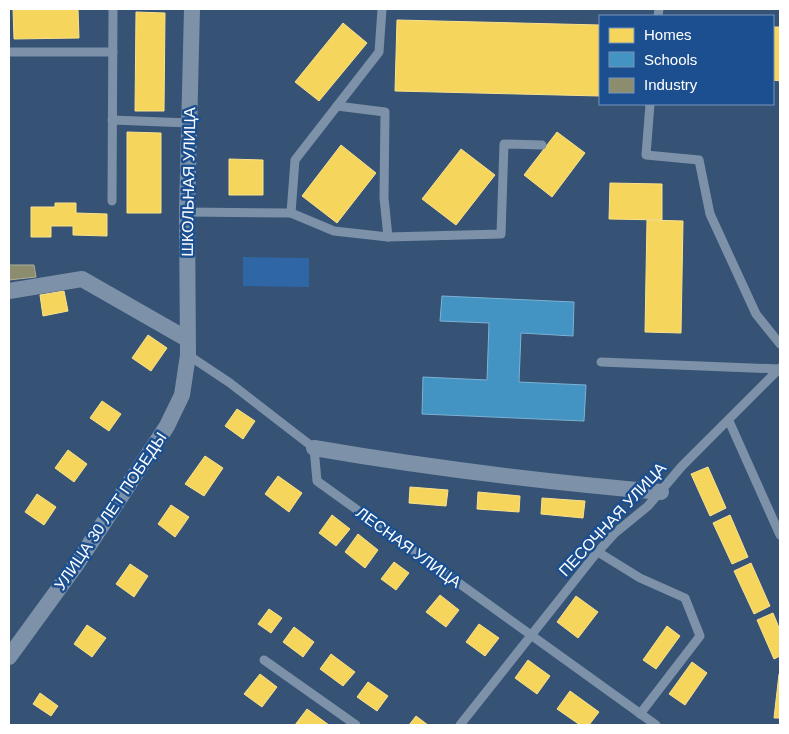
<svg xmlns="http://www.w3.org/2000/svg" width="789" height="734" font-family="Arial,sans-serif">
  <style>
    .green { fill: #2f66a5 }
    .homes { fill: #f6d55c; stroke: #f9e28d }
    .schools { fill: #4393c3; stroke: #7bb3d5 }
    .industry { fill: #8c8c6e; stroke: #aeae9a }
    .lines { fill: none; stroke-linecap: round; stroke-linejoin: round }
    .service { stroke: #7d92a8; stroke-width: 9 }
    .minor { stroke: #7d92a8; stroke-width: 16 }
    .labels { text-anchor: middle; stroke-width: 5; stroke-linejoin: round; paint-order: stroke }
    .street-label { font-size: 16px; fill: #fff; stroke: #1b4f8f }
  </style>
  <rect width="100%" height="100%" fill="#365274"/>
  <!-- green -->
  <polygon class="green" points="243,257 309,258 309,287 243,286"/>
  <!-- homes -->
  <g class="homes">
    <polygon points="13,9 78,9 79,38 14,39"/>
    <polygon points="136,12 165,13 164,111 135,111"/>
    <polygon points="397,20 600,25 600,96 395,91"/>
    <polygon points="343,23 367,43 319,101 295,82"/>
    <polygon points="773,27 780,27 780,81 773,80"/>
    <polygon points="127,132 161,133 161,213 127,213"/>
    <polygon points="557,132 585,153 552,197 524,175"/>
    <polygon points="341,145 376,173 337,223 302,196"/>
    <polygon points="461,149 495,175 456,225 422,199"/>
    <polygon points="229,159 263,160 263,195 229,195"/>
    <polygon points="610,183 662,184 662,220 609,219"/>
    <polygon points="55,203 76,203 76,213 107,214 107,236 73,235 73,226 51,226 51,237 31,237 31,207 55,207"/>
    <polygon points="647,220 683,221 681,333 645,332"/>
    <polygon points="64,291 68,311 43,316 40,295"/>
    <polygon points="148,335 167,348 151,371 132,358"/>
    <polygon points="102,401 121,414 109,431 90,418"/>
    <polygon points="237,409 255,421 243,439 225,426"/>
    <polygon points="68,450 87,464 74,482 55,468"/>
    <polygon points="205,456 223,468 204,496 185,484"/>
    <polygon points="708,467 726,508 710,516 691,474"/>
    <polygon points="278,476 302,493 289,512 265,494"/>
    <polygon points="410,487 448,490 446,506 409,503"/>
    <polygon points="478,492 520,496 519,512 477,509"/>
    <polygon points="37,494 56,507 44,525 25,512"/>
    <polygon points="542,498 585,501 583,518 541,514"/>
    <polygon points="171,505 189,517 175,537 158,524"/>
    <polygon points="332,515 350,529 336,546 319,533"/>
    <polygon points="730,515 748,557 732,564 713,523"/>
    <polygon points="358,534 378,550 365,568 345,552"/>
    <polygon points="394,562 409,573 396,590 381,579"/>
    <polygon points="751,563 770,606 754,614 734,571"/>
    <polygon points="130,564 148,576 134,597 116,584"/>
    <polygon points="440,595 459,610 446,627 426,612"/>
    <polygon points="576,596 598,612 578,638 557,622"/>
    <polygon points="269,609 282,618 271,633 258,624"/>
    <polygon points="773,613 780,630 780,656 774,659 757,620"/>
    <polygon points="479,624 499,638 485,656 466,642"/>
    <polygon points="87,625 106,638 92,657 74,644"/>
    <polygon points="667,626 680,636 656,669 643,660"/>
    <polygon points="294,627 314,642 303,657 283,642"/>
    <polygon points="331,654 355,672 343,686 320,669"/>
    <polygon points="528,660 550,676 537,694 515,678"/>
    <polygon points="692,662 707,673 685,705 669,694"/>
    <polygon points="260,674 277,687 262,707 244,694"/>
    <polygon points="779,674 780,675 780,718 774,718"/>
    <polygon points="368,682 388,696 377,711 357,697"/>
    <polygon points="570,691 599,712 589,725 580,725 557,709"/>
    <polygon points="40,693 58,706 51,716 33,704"/>
    <polygon points="307,709 329,725 295,725"/>
    <polygon points="416,716 428,725 409,725"/>
  </g>
  <!-- schools -->
  <polygon class="schools" points="442,296 574,302 573,336 521,333 519,382 586,385 584,421 422,414 423,377 487,380 489,323 440,321"/>
  <!-- industry -->
  <polygon class="industry" points="9,265 34,265 36,277 9,280"/>
  <g class="lines">
    <!-- service -->
    <g class="service">
      <polyline points="658,16 659,9"/>
      <polyline points="9,52 113,52"/>
      <polyline points="650,104 646,155 699,160 710,214 756,314 780,344"/>
      <polyline points="112,120 189,123"/>
      <polyline points="112,201 113,9"/>
      <polyline points="187,212 291,213 295,160 379,52 382,9"/>
      <polyline points="291,213 334,231 388,237 384,198 385,112 337,106"/>
      <polyline points="388,237 501,234 504,144 542,145"/>
      <polyline points="188,355 230,383 314,448 317,481 656,725"/>
      <polyline points="601,362 779,369"/>
      <polyline points="729,421 780,535"/>
      <polyline points="598,552 640,578 685,598 700,636 640,714"/>
      <polyline points="264,660 356,725"/>
      <polyline points="460,725 594,556 615,533 648,506 682,466 780,368"/>
    </g>
    <!-- minor -->
    <g class="minor">
      <polyline points="9,291 82,279 187,339"/>
      <path d="M314 448C430 468 545 482 661 492"/>
      <polyline points="9,657 76,565 167,426 182,395 188,355 187,212 192,9"/>
    </g>
  </g>
  <g class="labels">
    <!-- street labels -->
    <g class="street-label">
      <text transform="translate(188 182) rotate(-89)" y="6">ШКОЛЬНАЯ УЛИЦА</text>
      <text transform="translate(110 511) rotate(-56)" y="6">УЛИЦА 30 ЛЕТ ПОБЕДЫ</text>
      <text transform="translate(612 519) rotate(-47)" y="6">ПЕСОЧНАЯ УЛИЦА</text>
      <text transform="translate(409 547) rotate(36)" y="6">ЛЕСНАЯ УЛИЦА</text>
    </g>
  </g>
  <!-- border -->
  <rect width="789" height="734" fill="none" stroke="#ffffff" stroke-width="20"/>
  <!-- legend -->
  <rect x="599" y="15" width="175" height="90" fill="#1b4f8f" stroke="#7695bc"/>
  <rect x="609" y="28" width="25" height="15" fill="#f6d55c" stroke="#7695bc"/>
  <text x="644" y="40" font-size="15" fill="#ffffff">Homes</text>
  <rect x="609" y="52" width="25" height="15" fill="#4393c3" stroke="#7695bc"/>
  <text x="644" y="65" font-size="15" fill="#ffffff">Schools</text>
  <rect x="609" y="78" width="25" height="15" fill="#8c8c6e" stroke="#7695bc"/>
  <text x="644" y="90" font-size="15" fill="#ffffff">Industry</text>
</svg>
